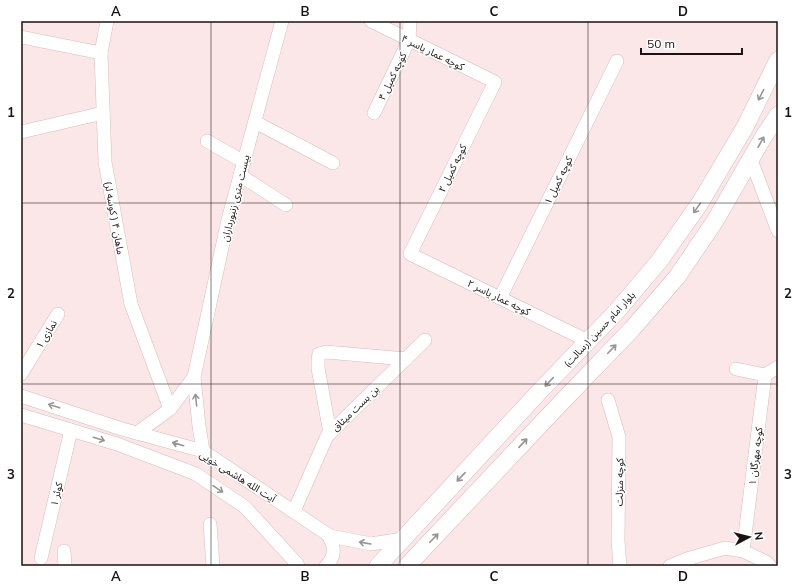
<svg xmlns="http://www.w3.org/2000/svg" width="799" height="587" font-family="Mulish,'Noto Sans Arabic',sans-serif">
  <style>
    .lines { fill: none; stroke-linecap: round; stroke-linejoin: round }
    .minor-casing { stroke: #d5bcbe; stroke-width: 14 }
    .major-casing { stroke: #d5bcbe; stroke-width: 18 }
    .minor { stroke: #fff; stroke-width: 13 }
    .major { stroke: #fff; stroke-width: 17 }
    .oneway { stroke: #989495 }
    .grid { fill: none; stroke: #1b1213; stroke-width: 1; stroke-opacity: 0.55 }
    .labels { text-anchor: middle; stroke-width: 3; stroke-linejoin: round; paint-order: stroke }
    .street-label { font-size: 10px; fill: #1b1213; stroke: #fff }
    .neatline { fill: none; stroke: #1b1213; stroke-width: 1.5 }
    .grid-label { font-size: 13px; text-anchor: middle; font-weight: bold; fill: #1b1213 }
  </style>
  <rect width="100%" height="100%" fill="#fce7e8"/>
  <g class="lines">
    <!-- minor casing -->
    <g class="minor-casing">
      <g id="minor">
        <polyline points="107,21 101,53 105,162 131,304 170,409"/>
        <polyline points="371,21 495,82 410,254 588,341"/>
        <polyline points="21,37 101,53"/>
        <polyline points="374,113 409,40 410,21"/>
        <polyline points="255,122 333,163"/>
        <polyline points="21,132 103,113"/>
        <polyline points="207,141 244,162"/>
        <polyline points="751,160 778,231"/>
        <polyline points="240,175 286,205"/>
        <polyline points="500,298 617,61"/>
        <polyline points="736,369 765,375"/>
        <polyline points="21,374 58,314"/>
        <polyline points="21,396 122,429 203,451 330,536 371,544 403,539"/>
        <polyline points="608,400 619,437 618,541 620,566"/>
        <polyline points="21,415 117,444 196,474 245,507 297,564 298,566"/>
        <polyline points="137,433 170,409 194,377"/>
        <polyline points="330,433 318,368 318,360 319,354 326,352 406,359"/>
        <polyline points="203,451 199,426 194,377 228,220 282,21"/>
        <polyline points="294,511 327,436 425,340"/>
        <polyline points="210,524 213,566"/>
        <polyline points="64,551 65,566"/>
        <polyline points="743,551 765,375 778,367"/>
        <polyline points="41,558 71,430"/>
        <path d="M326 566C336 556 335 546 328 535"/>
        <polyline points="670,566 687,559 725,548 743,551 766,562 770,566"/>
      </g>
    </g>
    <!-- major casing -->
    <g class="major-casing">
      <g id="major">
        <polyline points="378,566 538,393 617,311 660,260 700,203 745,127 778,60"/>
        <polyline points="407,566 557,407 632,329 677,277 715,221 764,136 778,115"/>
      </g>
    </g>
    <!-- minor -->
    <use href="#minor" class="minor"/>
    <!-- major -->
    <use href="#major" class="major"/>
  </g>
  <!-- one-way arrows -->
  <defs><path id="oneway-shaft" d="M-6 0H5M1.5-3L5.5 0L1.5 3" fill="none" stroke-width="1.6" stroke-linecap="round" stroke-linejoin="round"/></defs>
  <g class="oneway">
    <use href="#oneway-shaft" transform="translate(761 95) rotate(117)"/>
    <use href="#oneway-shaft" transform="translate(761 142) rotate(-61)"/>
    <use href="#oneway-shaft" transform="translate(697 208) rotate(125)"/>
    <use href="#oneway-shaft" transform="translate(612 349) rotate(-46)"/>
    <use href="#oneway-shaft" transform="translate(549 382) rotate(134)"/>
    <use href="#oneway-shaft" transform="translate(196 400) rotate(-96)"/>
    <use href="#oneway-shaft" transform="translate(54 406) rotate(-162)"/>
    <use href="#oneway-shaft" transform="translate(99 439) rotate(17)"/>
    <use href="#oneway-shaft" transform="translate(523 443) rotate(-47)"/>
    <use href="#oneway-shaft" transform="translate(178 444) rotate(-164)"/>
    <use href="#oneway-shaft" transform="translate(461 477) rotate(133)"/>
    <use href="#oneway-shaft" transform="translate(218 489) rotate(34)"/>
    <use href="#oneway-shaft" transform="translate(434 538) rotate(-46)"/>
    <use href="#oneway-shaft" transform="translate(365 543) rotate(-170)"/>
  </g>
  <!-- grid -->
  <path class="grid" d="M211 21V566M400 21V566M588 21V566M21 203H778M21 384H778"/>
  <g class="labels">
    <!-- street labels -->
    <g class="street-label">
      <text transform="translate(433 52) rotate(26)" y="4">کوچه عمار یاسر ۴</text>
      <text transform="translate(392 76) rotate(-64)" y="4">کوچه کمیل ۴</text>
      <text transform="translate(452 168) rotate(-64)" y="4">کوچه کمیل ۲</text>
      <text transform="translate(558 180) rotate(-64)" y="4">کوچه کمیل ۱</text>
      <text transform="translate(235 198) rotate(-76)" y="4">بیست متری زنبورداران</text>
      <text transform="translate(115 218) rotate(80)" y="4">ماهان ۴ ( کوسه لر)</text>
      <text transform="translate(499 297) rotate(26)" y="4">کوچه عمار یاسر ۲</text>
      <text transform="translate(599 329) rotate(-47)" y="4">بلوار امام حسین (رسالت)</text>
      <text transform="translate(46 334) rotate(-59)" y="4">نمازی ۱</text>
      <text transform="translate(355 408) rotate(-44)" y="4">بن بست میثاق</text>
      <text transform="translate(755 456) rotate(-83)" y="4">کوچه مهرگان ۱</text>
      <text transform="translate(238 476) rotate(32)" y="4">آیت الله هاشمی خویی</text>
      <text transform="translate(619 482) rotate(-89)" y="4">کوچه منزلت</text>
      <text transform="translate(56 494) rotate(-77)" y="4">کوثر ۱</text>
    </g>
  </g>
  <!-- border -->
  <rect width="799" height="587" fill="none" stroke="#ffffff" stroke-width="44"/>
  <!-- north arrow -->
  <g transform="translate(749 537) rotate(83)" stroke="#ffffff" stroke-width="3" paint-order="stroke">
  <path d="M0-3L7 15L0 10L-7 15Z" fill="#1b1213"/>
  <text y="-6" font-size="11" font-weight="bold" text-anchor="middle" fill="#1b1213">N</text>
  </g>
  <!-- scale -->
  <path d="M641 48v6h101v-6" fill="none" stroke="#1b1213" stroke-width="2"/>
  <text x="647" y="48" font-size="12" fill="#1b1213" stroke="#ffffff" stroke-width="3" paint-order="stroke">50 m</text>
  <rect x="22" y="22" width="755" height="543" class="neatline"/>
  <g class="grid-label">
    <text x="116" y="16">A</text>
    <text x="305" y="16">B</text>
    <text x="494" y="16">C</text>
    <text x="683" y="16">D</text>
    <text x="11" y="117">1</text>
    <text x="788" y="117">1</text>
    <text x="11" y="298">2</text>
    <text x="788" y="298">2</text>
    <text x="11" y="479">3</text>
    <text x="788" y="479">3</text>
    <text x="116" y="581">A</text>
    <text x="305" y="581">B</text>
    <text x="494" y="581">C</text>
    <text x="683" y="581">D</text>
  </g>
</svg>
